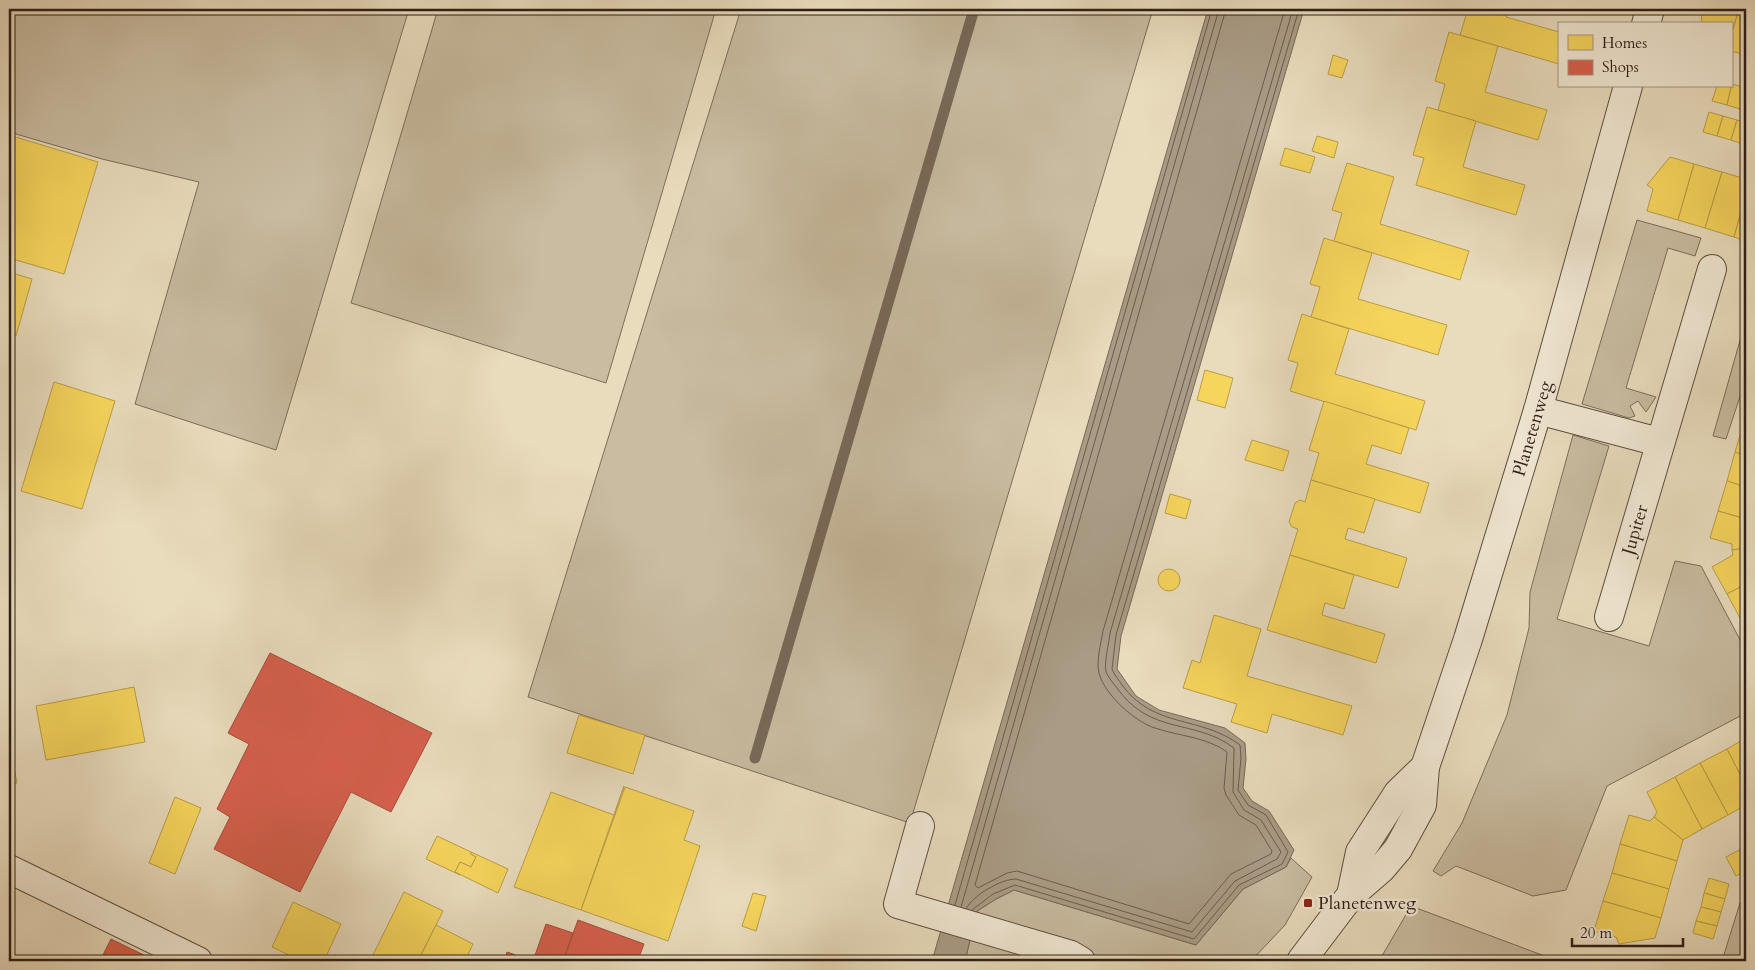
<svg xmlns="http://www.w3.org/2000/svg" width="1755" height="970" font-family="Cardo,serif">
  <style>
    .green { fill: #c9bca1; stroke: #7c6d5c }
    .water { fill: #a99b85; stroke: #786959 }
    .homes { fill: #f6d55c; stroke: #ba9e47 }
    .shops { fill: #d6604d; stroke: #a44c3d }
    .lines { fill: none; stroke-linecap: round; stroke-linejoin: round }
    .shore { stroke: #6c5c4e; stroke-width: 1 }
    .stream { stroke: #786959; stroke-width: 11 }
    .minor-casing { stroke: #5d4e40; stroke-width: 30 }
    .minor { stroke: #f1e8d4; stroke-width: 28 }
    .poi-dot { fill: #8f2418; stroke: #f1e8d4; stroke-width: 2 }
    .labels { text-anchor: middle; stroke-width: 5; stroke-linejoin: round; paint-order: stroke }
    .street-label { font-size: 18px; fill: #2e1e17; stroke: #f1e8d4 }
    .poi-label { font-size: 18px; fill: #2e1e17; stroke: #f1e8d4; text-anchor: start }
  </style>
  <rect width="100%" height="100%" fill="#e9dcbd"/>
  <filter id="stains"><feTurbulence type="fractalNoise" baseFrequency=".004" numOctaves="4"/><feColorMatrix values="0 0 0 0 .2 0 0 0 0 .09 0 0 0 0 .02 0 0 0 .5 -.17"/></filter>
  <radialGradient id="worn" r=".72"><stop offset=".6" stop-color="#630" stop-opacity="0"/><stop offset="1" stop-color="#630" stop-opacity=".3"/></radialGradient>
  <!-- green -->
  <g class="green">
    <polygon points="9,9 409,9 276,450 135,404 199,182 102,159 9,132"/>
    <polygon points="438,9 716,9 606,383 351,303"/>
    <polygon points="741,9 1153,9 910,823 528,697"/>
    <polygon points="1637,220 1701,238 1695,256 1668,248 1626,388 1656,397 1646,412 1638,401 1630,406 1635,416 1629,418 1582,404"/>
    <polygon points="1746,319 1746,378 1726,439 1713,436"/>
    <polygon points="1573,435 1609,446 1557,619 1649,646 1675,561 1701,566 1746,651 1746,713 1607,786 1566,890 1533,896 1456,866 1441,876 1433,871 1462,823 1507,715 1529,628 1530,592"/>
    <polygon points="1291,858 1312,877 1285,925 1251,961 965,961 977,911 996,899 1014,890 1196,945 1243,889 1286,867"/>
    <polygon points="1746,899 1746,961 1722,961 1740,903"/>
    <polygon points="1411,906 1558,961 1379,961"/>
  </g>
  <!-- water -->
  <polygon class="water" points="1208,9 1304,9 1121,636 1117,669 1136,696 1159,710 1225,728 1245,743 1246,759 1243,788 1252,801 1269,811 1294,850 1286,867 1243,889 1196,945 1014,890 996,899 977,911 965,961 932,961"/>
  <!-- homes -->
  <g class="homes">
    <polygon points="1468,9 1509,9 1506,17 1559,32 1559,64 1460,35"/>
    <polygon points="1701,9 1739,9 1731,36 1731,24 1702,24"/>
    <polygon points="1739,9 1746,9 1746,55 1731,51 1731,36"/>
    <polygon points="1449,32 1498,46 1485,92 1547,110 1538,140 1438,110 1445,84 1435,81"/>
    <polygon points="1333,55 1348,60 1342,78 1328,74"/>
    <polygon points="1731,84 1732,84 1727,105 1712,101 1717,86 1731,86"/>
    <polygon points="1732,84 1746,88 1740,109 1727,105"/>
    <polygon points="1746,89 1746,111 1740,109"/>
    <polygon points="1427,107 1476,121 1463,167 1525,185 1516,215 1416,185 1424,158 1413,155"/>
    <polygon points="1709,112 1723,116 1717,136 1703,132"/>
    <polygon points="1723,116 1737,120 1731,140 1717,136"/>
    <polygon points="1737,120 1746,123 1746,145 1731,140"/>
    <polygon points="9,135 98,162 64,274 9,258"/>
    <polygon points="1317,136 1338,142 1334,158 1312,151"/>
    <polygon points="1285,148 1315,157 1310,173 1280,165"/>
    <polygon points="1670,157 1694,164 1678,220 1647,211 1653,189 1647,185"/>
    <polygon points="1347,163 1394,177 1380,224 1469,251 1460,280 1334,241 1342,213 1332,210"/>
    <polygon points="1694,164 1722,172 1705,228 1678,220"/>
    <polygon points="1722,172 1746,179 1746,194 1734,237 1705,228"/>
    <polygon points="1746,194 1746,241 1734,237"/>
    <polygon points="1324,238 1372,253 1358,299 1447,325 1438,355 1311,317 1320,287 1310,284"/>
    <polygon points="9,272 32,279 16,336 9,334"/>
    <polygon points="1302,314 1349,329 1335,374 1425,401 1416,430 1290,391 1298,363 1288,360"/>
    <polygon points="1205,370 1233,378 1225,408 1197,400"/>
    <polygon points="54,382 115,401 82,509 21,491"/>
    <polygon points="1324,401 1409,428 1401,454 1372,445 1366,464 1429,483 1420,513 1311,480 1319,453 1309,450"/>
    <polygon points="1744,422 1746,423 1746,456 1735,452"/>
    <polygon points="1252,440 1289,451 1283,471 1245,460"/>
    <polygon points="1735,452 1746,456 1746,487 1727,481"/>
    <polygon points="1311,480 1375,499 1364,533 1348,528 1345,539 1407,558 1398,588 1290,555 1298,529 1292,527 1289,522 1295,503 1300,500 1305,502"/>
    <polygon points="1727,481 1746,487 1746,519 1718,511"/>
    <polygon points="1170,494 1191,500 1186,519 1165,513"/>
    <polygon points="1718,511 1746,519 1746,548 1732,550 1732,544 1710,538"/>
    <polygon points="1746,548 1746,584 1727,594 1712,567 1733,555 1732,550"/>
    <polygon points="1290,555 1354,575 1344,609 1325,603 1322,615 1385,634 1376,663 1267,630"/>
    <circle cx="1169" cy="580" r="11"/>
    <polygon points="1746,584 1746,617 1741,620 1727,594"/>
    <polygon points="1214,615 1261,629 1247,676 1352,706 1343,735 1272,714 1267,733 1231,722 1237,704 1183,688 1192,660 1200,663"/>
    <polygon points="134,687 145,742 46,760 36,706"/>
    <polygon points="579,715 645,735 633,774 567,753"/>
    <polygon points="1746,738 1746,786 1727,749"/>
    <polygon points="9,742 17,783 9,784"/>
    <polygon points="1727,749 1746,786 1746,805 1728,815 1700,763"/>
    <polygon points="1700,763 1728,815 1702,829 1675,777"/>
    <polygon points="1675,777 1702,829 1683,840 1654,817 1657,812 1647,792"/>
    <polygon points="624,786 581,910 514,887 551,792 614,815"/>
    <polygon points="625,787 694,811 684,840 700,846 668,941 581,910"/>
    <polygon points="175,797 201,808 175,874 149,863"/>
    <polygon points="1629,815 1650,821 1654,817 1683,840 1677,861 1620,844"/>
    <polygon points="437,836 471,852 471,854 476,857 471,867 460,862 455,872 460,875 426,859"/>
    <polygon points="1620,844 1677,861 1669,889 1612,873"/>
    <polygon points="1739,850 1746,862 1746,870 1736,876 1726,857"/>
    <polygon points="471,852 508,869 498,893 455,872 460,862 471,867 476,857 471,854"/>
    <polygon points="1612,873 1669,889 1661,918 1603,901"/>
    <polygon points="1709,878 1729,884 1725,899 1704,893"/>
    <polygon points="404,892 443,911 418,961 370,961"/>
    <polygon points="753,893 766,896 756,931 742,926"/>
    <polygon points="1704,893 1725,899 1721,912 1701,907"/>
    <polygon points="1603,901 1661,918 1655,938 1619,944 1616,937 1594,931"/>
    <polygon points="293,902 341,924 324,961 301,961 272,947"/>
    <polygon points="1701,907 1721,912 1717,926 1696,921"/>
    <polygon points="1696,921 1717,926 1713,939 1693,933"/>
    <polygon points="436,925 473,944 465,961 418,961"/>
  </g>
  <!-- shops -->
  <g class="shops">
    <polygon points="270,653 432,733 391,812 351,792 300,892 214,849 230,817 217,809 249,744 228,733"/>
    <polygon points="578,920 644,944 639,957 650,961 563,961"/>
    <polygon points="546,924 573,933 563,961 533,961"/>
    <polygon points="111,939 156,961 100,961"/>
    <polygon points="507,952 532,961 504,961"/>
  </g>
  <g class="lines">
    <!-- shore -->
    <g class="shore">
      <path d="M1226 9 975 885 978 888 1007 873 1017 871 1189 924 1231 874 1271 854 1272 851 1256 825 1239 815 1226 795 1224 788 1227 752C1207 737 1178 736 1155 728 1135 722 1104 694 1099 673 1096 661 1101 643 1103 631L1285 9"/>
      <polyline points="955,905 1212,9"/>
      <polyline points="961,907 1219,9"/>
      <path d="M966 909C973 895 1001 879 1016 879L1192 932 1235 881 1277 859 1281 852 1261 820 1244 810 1233 792 1234 748C1194 718 1151 736 1117 688 1113 683 1108 677 1106 672 1104 661 1109 644 1110 633L1293 9"/>
      <path d="M972 910 993 894 1015 885 1194 939 1239 885 1282 864 1288 852 1266 815 1248 805 1238 790 1241 758 1240 745C1200 715 1154 729 1122 685 1119 680 1114 675 1112 669L1116 635 1299 9"/>
    </g>
    <!-- stream -->
    <polyline class="stream" points="755,758 974,9"/>
    <!-- minor casing -->
    <g class="minor-casing">
      <g id="minor">
        <polyline points="1646,24 1650,9"/>
        <polyline points="1538,410 1659,442"/>
        <path id="s1" d="M1609 617 1712 269"/>
        <polyline points="920,826 898,904 1071,955 1081,961"/>
        <polyline points="9,869 198,961"/>
        <polyline points="1351,895 1360,852 1398,793 1425,767"/>
        <path id="s2" d="M1301 961 1351 895 1381 869 1398 849 1422 805 1425 767 1468 639 1538 410 1628 86"/>
      </g>
    </g>
    <!-- minor -->
    <use href="#minor" class="minor"/>
  </g>
  <!-- markers -->
  <rect class="poi-dot" x="1303" y="898" width="10" height="10" rx="2.5"/>
  <g class="labels">
    <!-- street labels -->
    <g class="street-label">
      <text dy="6" stroke="none"><textPath href="#s2" startOffset="592">Planetenweg</textPath></text>
      <text dy="6" stroke="none"><textPath href="#s1" startOffset="91">Jupiter</textPath></text>
    </g>
    <!-- poi labels -->
    <g class="poi-label">
      <text x="1318" y="909">Planetenweg</text>
    </g>
  </g>
  <!-- margin -->
  <rect width="1755" height="970" fill="none" stroke="#e9dcbd" stroke-width="30"/>
  <rect x="10" y="10" width="1735" height="950" fill="none" stroke="#2e1e17" stroke-width="2.5"/>
  <rect x="15" y="15" width="1725" height="940" fill="none" stroke="#2e1e17"/>
  <!-- legend -->
  <rect x="1558" y="22" width="175" height="65" fill="#f1e8d4" stroke="#a39788"/>
  <rect x="1568" y="35" width="25" height="15" fill="#f6d55c" stroke="#a39788"/>
  <text x="1602" y="48" font-size="15" fill="#2e1e17">Homes</text>
  <rect x="1568" y="60" width="25" height="15" fill="#d6604d" stroke="#a39788"/>
  <text x="1602" y="72" font-size="15" fill="#2e1e17">Shops</text>
  <!-- scale -->
  <path d="M1572 938v8h111v-8" fill="none" stroke="#2e1e17" stroke-width="2.5"/>
  <text x="1580" y="938" font-size="15" fill="#2e1e17" stroke="#f1e8d4" stroke-width="4" paint-order="stroke">20 m</text>
  <rect width="100%" height="100%" filter="url(#stains)"/>
  <rect width="100%" height="100%" fill="url(#worn)"/>
</svg>
